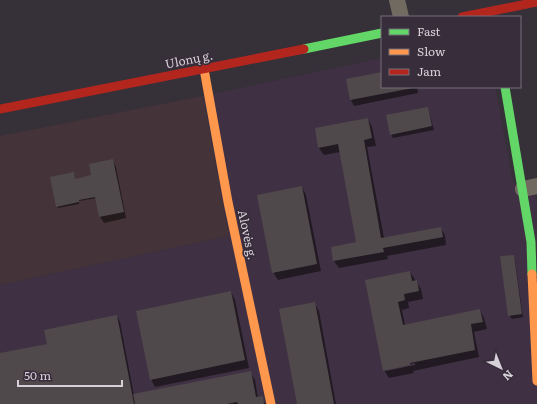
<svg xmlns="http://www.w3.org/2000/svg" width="537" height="404" font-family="Literata,serif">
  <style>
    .commercial { fill: #443338 }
    .built { fill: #3f3143 }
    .shadow { fill: #0007; fill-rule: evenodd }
    .building { fill: #50494b }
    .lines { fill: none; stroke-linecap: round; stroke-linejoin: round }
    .street { stroke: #716a60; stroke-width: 16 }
    .fast { stroke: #63d668; stroke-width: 9 }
    .slow { stroke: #ff974d; stroke-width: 9 }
    .jam { stroke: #b3261e; stroke-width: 9 }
    .labels { text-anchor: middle; stroke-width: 3.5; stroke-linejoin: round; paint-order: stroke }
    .street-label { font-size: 12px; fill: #d7d0d9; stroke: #372d3b }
  </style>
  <rect width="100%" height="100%" fill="#363038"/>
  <!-- commercial -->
  <polygon class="commercial" points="203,96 229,236 0,285 0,136"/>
  <!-- built -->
  <polygon class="built" points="382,58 382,87 495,87 513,183 533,180 537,206 537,404 0,404 0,285 229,236 203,96"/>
  <!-- shadow -->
  <g class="shadow">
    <polygon points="382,73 382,87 417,87 418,93 354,106 351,100"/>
    <polygon points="428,108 434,130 393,138 391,134"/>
    <polygon points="368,119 372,127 376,146 367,147 384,238 440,228 445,235 446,245 387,256 388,259 339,268 334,261 357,243 340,152 324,155 319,148 316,129"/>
    <polygon points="113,161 116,167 126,218 104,223 100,217 97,198 79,201 79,204 58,208 57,207 74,175 75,180 92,176"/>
    <polygon points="302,187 306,195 321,271 278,280 273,272"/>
    <polygon points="513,256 515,260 523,317 512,319 509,315"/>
    <path d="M410 272 421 289 423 299 408 302 409 308 402 310 405 325 480 310 484 318 487 329 474 332 479 357 413 371 414 373 389 378 384 370 367 281ZM415 363V365L386 371V369Z"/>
    <polygon points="231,292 235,300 249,368 155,387 151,379"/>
    <polygon points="315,304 319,311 336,404 298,404"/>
    <polygon points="117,316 120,322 134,395 250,372 255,380 258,398 266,404 0,404 0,354 48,344"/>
  </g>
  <!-- building -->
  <g class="building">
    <polygon points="382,72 382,87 413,88 350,100 346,79"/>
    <polygon points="428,107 432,126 390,135 386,115"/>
    <polygon points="368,118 372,138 364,140 381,238 441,227 443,237 383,248 384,252 333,261 331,247 356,242 338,144 318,148 315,128"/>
    <polygon points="113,159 124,212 99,217 95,197 79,200 79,202 56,207 50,177 74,172 75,179 91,175 89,164"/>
    <polygon points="302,186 317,264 272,273 257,195"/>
    <polygon points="514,255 522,314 508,316 500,256"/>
    <polygon points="410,271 412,281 417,280 419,291 404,294 405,300 398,302 403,325 480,309 483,322 471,324 475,350 410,363 410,365 383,371 365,280"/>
    <polygon points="231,291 245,360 150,380 136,311"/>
    <polygon points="315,302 334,404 297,404 279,309"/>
    <polygon points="117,315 134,404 0,404 0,353 47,344 44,330"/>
    <polygon points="251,371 256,397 263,396 264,404 238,404 237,402 227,404 135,404 133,394"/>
  </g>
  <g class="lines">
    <!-- street -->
    <g class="street">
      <polyline points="397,0 401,17"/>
      <polyline points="523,189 537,186"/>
    </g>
    <!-- fast -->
    <g class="fast">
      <polyline points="304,49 382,33"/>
      <polyline points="505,87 531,242 532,274"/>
    </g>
    <!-- slow -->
    <g class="slow">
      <polyline points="204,69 228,202 271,404"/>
      <polyline points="532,274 537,381"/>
    </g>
    <!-- jam -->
    <g class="jam">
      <polyline points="462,17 537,2"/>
      <polyline points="0,109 304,49"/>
    </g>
  </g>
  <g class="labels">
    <!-- street labels -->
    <g class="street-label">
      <text transform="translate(189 60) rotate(-11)" y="4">Ulonų g.</text>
      <text transform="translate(247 235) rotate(78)" y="4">Alovės g.</text>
    </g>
  </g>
  <!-- legend -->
  <rect x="381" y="16" width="140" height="72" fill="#372d3b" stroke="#776e7a"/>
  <rect x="389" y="29" width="20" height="6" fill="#63d668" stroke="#776e7a"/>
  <text x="417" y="36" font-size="12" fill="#d7d0d9">Fast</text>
  <rect x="389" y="49" width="20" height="6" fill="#ff974d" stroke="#776e7a"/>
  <text x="417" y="56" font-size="12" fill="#d7d0d9">Slow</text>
  <rect x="389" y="69" width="20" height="6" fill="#b3261e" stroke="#776e7a"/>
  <text x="417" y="76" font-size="12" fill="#d7d0d9">Jam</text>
  <!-- north arrow -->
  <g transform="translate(501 368) rotate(137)" stroke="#372d3b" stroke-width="3" paint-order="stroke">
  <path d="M0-3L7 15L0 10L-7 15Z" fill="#d7d0d9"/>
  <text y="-6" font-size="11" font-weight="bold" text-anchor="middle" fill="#d7d0d9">N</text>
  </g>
  <!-- scale -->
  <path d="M18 380v6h104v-6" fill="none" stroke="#d7d0d9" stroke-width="2"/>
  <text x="24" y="380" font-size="12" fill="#d7d0d9" stroke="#372d3b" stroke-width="3" paint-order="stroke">50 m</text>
</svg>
